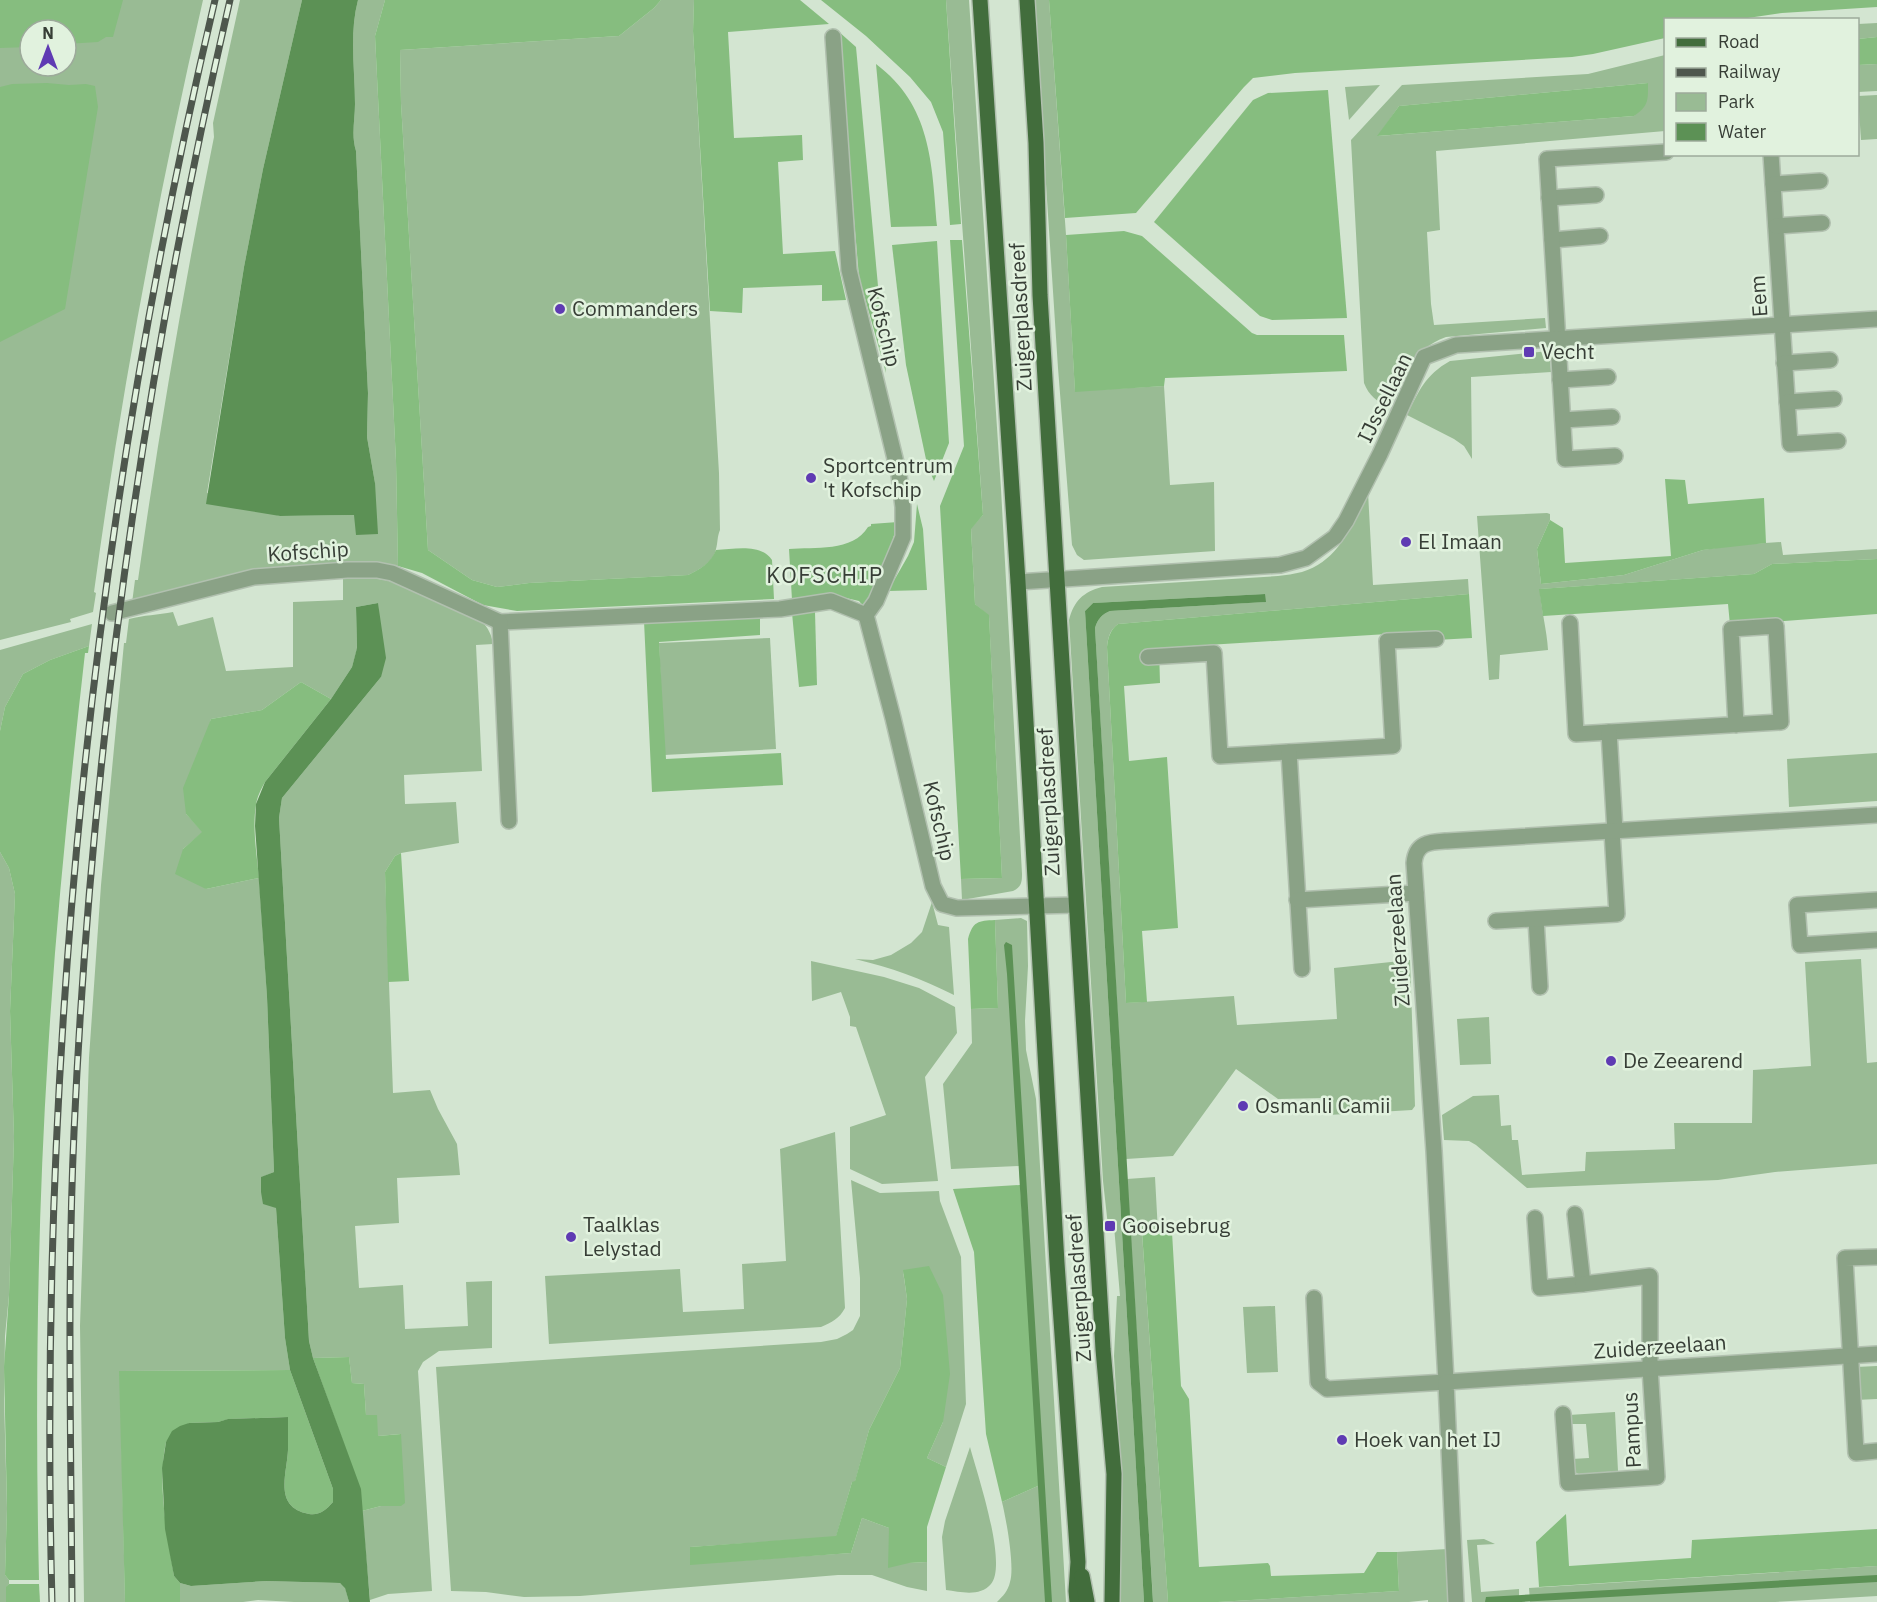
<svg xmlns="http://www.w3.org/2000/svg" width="1877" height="1602" font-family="'IBM Plex Sans',sans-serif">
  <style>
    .green { fill: #99bb94; fill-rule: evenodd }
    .forest { fill: #86bd7f }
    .water { fill: #5c9155 }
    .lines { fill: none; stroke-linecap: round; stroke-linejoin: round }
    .minor-casing { stroke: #b1c0af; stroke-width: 18 }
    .major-casing { stroke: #b1c0af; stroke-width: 18 }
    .minor { stroke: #8aa286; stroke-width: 15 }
    .major { stroke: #426d3c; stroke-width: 15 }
    .rail-casing { stroke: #4e574d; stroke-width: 7 }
    .rail { stroke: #e1f2de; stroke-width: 4.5; stroke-dasharray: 14; stroke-linecap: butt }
    .poi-dot { fill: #5f3bb3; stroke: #e1f2de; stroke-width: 2 }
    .labels { text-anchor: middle; stroke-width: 5; stroke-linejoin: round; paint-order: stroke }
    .street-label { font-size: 21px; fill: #373e36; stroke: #e1f2de }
    .poi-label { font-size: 21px; fill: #373e36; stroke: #e1f2de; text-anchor: start }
    .neighbourhood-label { font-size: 22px; letter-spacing: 1.5px; fill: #373e36; stroke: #e1f2de }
  </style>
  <rect width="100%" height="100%" fill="#d3e5d1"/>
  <!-- green -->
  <g class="green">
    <path d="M0 0H203C158 196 121 393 94 592L96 593 93 612 70 619 71 622 0 640ZM30 30H66V66H30Z"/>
    <path d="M240 0H302L263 169 244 267 207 493 280 516 355 515 375 483 367 437 368 393 356 151C351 135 355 120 355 104 355 70 349 34 358 0H385L375 36 396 461 398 566 376 563 254 569 132 603 135 580H138C159 431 184 285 214 137L213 123Z"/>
    <path d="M661 0H694L693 31 719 473 720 530C717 537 718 542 716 549 714 562 699 570 688 575L529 583 497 587 472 580 428 550 401 103 400 50 619 36 654 8Z"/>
    <path d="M946 0H969L1001 489 1022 874C1022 883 1021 887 1013 891L962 900 961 879 1002 878 989 616 975 604 971 528 983 515Z"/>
    <polygon points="1034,0 1049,0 1066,235 1075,391 1164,386 1170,485 1214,482 1215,551 1084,560 1077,555 1072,545 1058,368"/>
    <polygon points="1877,23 1877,37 1858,39 1858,24"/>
    <path d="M1665 55V131L1436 151 1440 230 1427 232 1431 304 1434 325 1545 318 1546 328 1446 337C1411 350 1402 376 1389 408 1377 401 1369 396 1364 383L1351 140 1402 85 1588 74ZM1648 83 1634 116 1378 136 1399 106Z"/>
    <polygon points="1877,64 1877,91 1858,92 1858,65"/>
    <polygon points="1380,85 1349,120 1345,87"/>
    <polygon points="1877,95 1877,139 1861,140 1858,96"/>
    <path d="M1549 351 1551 372 1471 377 1472 459 1464 446 1454 439 1407 415C1419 391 1425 375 1450 361Z"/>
    <path d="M1368 492 1373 585 1468 579 1469 594 1118 624C1110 630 1108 637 1107 647L1126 1003 1234 996 1237 1025 1337 1019 1334 968 1410 960 1415 1106 1412 1110 1328 1115 1324 1098 1278 1099 1236 1069 1173 1156 1126 1159 1095 628C1098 619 1101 615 1110 611L1265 602V594L1093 603 1085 611 1144 1602H1119L1120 1462 1114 1356 1117 1296H1120L1114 1226H1108L1103 1181 1069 620C1074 601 1083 592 1102 587L1278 576C1286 575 1294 574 1302 572 1339 561 1353 524 1368 492Z"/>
    <path d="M1547 513 1550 514V520L1537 549 1541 584 1624 575 1703 550 1735 545 1781 542 1783 555 1877 549V559L1772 564 1754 574 1540 589C1541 610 1547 630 1548 650L1500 655 1499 679 1489 680 1477 516Z"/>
    <path d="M371 578C410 582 448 604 482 622 488 627 492 636 493 644L476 645 482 771 404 775 405 804 456 802 459 843 401 853 395 856 385 872 393 1093 430 1090 438 1109 457 1144 460 1175 397 1178 399 1223 355 1226 359 1288 403 1285 405 1329 468 1326 466 1282 492 1281V1348L439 1351 423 1362 418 1371 432 1591 388 1594 370 1600 362 1511 381 1506H401L400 1434 378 1436 366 1415 364 1384 352 1383 349 1357 313 1358 309 1341 279 818 282 798 381 677 378 603 356 607 357 649 352 667 331 699 301 682 262 710 211 719 186 814 203 832 183 849 206 889 259 878 267 997 274 1172 262 1177 276 1208 285 1338 290 1370 120 1371 125 1602H84L80 1326 89 1058 101 885 124 643H126L129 619C144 615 158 615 173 612L178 626 213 617 226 671 293 667V602L343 600V579Z"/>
    <polygon points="92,624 89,646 50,660 23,674 5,707 0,731 0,650"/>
    <polygon points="770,638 776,749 664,755 659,643"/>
    <polygon points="1877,753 1877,801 1789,807 1787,759"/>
    <polygon points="0,852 9,868 15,894 10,1011 14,1137 9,1295 5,1336 4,1399 7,1508 5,1575 9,1580 9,1584 6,1588 6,1602 0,1602"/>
    <path d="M932 902 938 925 949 927 954 995C920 978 892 968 855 959L873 960 891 955 911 943 922 932Z"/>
    <path d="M1021 918 1027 921 1028 966 1025 1021 1026 1050 1036 1099 1066 1602H997C1003 1596 1008 1591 1010 1582 1015 1567 1006 1518 1002 1502L1040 1485 1019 1166 951 1169 943 1084 972 1043 971 1009 998 1008 995 920Z"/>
    <polygon points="1861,959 1867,1063 1877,1062 1877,1164 1775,1172 1718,1180 1527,1188 1476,1145 1469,1141 1444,1140 1442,1115 1473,1096 1499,1095 1501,1126 1511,1125 1512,1140 1518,1140 1522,1175 1585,1171 1586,1152 1675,1149 1674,1123 1752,1123 1753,1070 1811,1066 1805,962"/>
    <polygon points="811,961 884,977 919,988 955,1007 957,1033 925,1077 938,1181 882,1184 850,1169 850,1127 886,1115 856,1027 850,1026 850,1017 841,992 812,1001"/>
    <polygon points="1489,1017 1491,1064 1460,1065 1457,1019"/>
    <path d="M835 1132 845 1308C839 1319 832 1322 821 1327L549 1344 545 1276 680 1269 683 1312 744 1309 742 1264 786 1261 780 1149Z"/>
    <polygon points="1155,1177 1158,1232 1142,1233 1168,1602 1153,1602 1153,1600 1127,1179"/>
    <polygon points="851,1180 880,1193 939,1191 940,1201 961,1257 966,1404 946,1467 927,1458 943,1422 903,1271 907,1299 900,1368 869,1430 855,1482 852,1482 836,1537 690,1547 690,1564 851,1553 862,1518 889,1528 909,1563 927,1562 927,1591 907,1587 872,1575 838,1575 580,1596 524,1597 486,1592 451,1591 436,1367 821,1342 837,1339 847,1334 853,1330 860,1316 860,1278"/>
    <polygon points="1275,1306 1278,1372 1247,1373 1243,1307"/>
    <polygon points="1877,1366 1877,1399 1855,1400 1856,1367"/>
    <polygon points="1615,1412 1618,1471 1579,1474 1572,1471 1572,1459 1589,1458 1586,1424 1570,1424 1569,1415"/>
    <path d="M970 1447C977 1473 1008 1564 991 1584 980 1597 961 1592 946 1590L942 1537 945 1521Z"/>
    <polygon points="1484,1539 1495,1544 1477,1545 1481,1592 1519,1589 1519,1602 1472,1602 1467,1540"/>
    <polygon points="1447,1549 1449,1602 1428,1602 1428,1600 1409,1602 1218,1602 1399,1591 1397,1552"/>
    <polygon points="1877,1566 1877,1596 1775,1602 1530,1602 1529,1588"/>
    <polygon points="266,1581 340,1583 345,1587 349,1602 294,1602 258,1600 243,1602 180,1602 180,1583 191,1586"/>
  </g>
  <!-- forest -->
  <g class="forest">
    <polygon points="0,0 123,0 113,37 106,37 98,42 66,44 66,30 30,30 30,47 0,48"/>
    <path d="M385 0H661L654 8 619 36 400 50 401 103 428 550 472 580 497 587 529 583 688 575C700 569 711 563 716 550 734 549 761 543 772 560L774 599 517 611 483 605 422 573 398 566 396 461 375 36Z"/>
    <polygon points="694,0 800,0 829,24 728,32 734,138 802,135 803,160 778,162 783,254 835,251 846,300 822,301 822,285 743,288 742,313 710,311 693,31"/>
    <polygon points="821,0 946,0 961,224 950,225 943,132 931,102 910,77 866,36"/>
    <polygon points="1049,0 1877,0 1877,7 1782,13 1741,19 1666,20 1665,38 1593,54 1572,57 1295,73 1253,78 1244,87 1136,213 1065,218"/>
    <polygon points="838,31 856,47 886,373 859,277"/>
    <polygon points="1877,37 1877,64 1858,65 1858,39"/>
    <path d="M876 64C931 105 932 163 937 226L891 227Z"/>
    <polygon points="47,83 69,85 86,84 95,86 98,107 65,309 0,342 0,87 12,84"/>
    <path d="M1648 83C1648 100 1649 106 1634 116L1377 136 1399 106Z"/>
    <polygon points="1328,90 1347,318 1272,320 1260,316 1154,222 1253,100 1268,93"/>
    <polygon points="1124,231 1142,236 1252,333 1257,335 1344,335 1347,371 1165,378 1164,386 1075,392 1066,235"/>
    <polygon points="950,240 962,240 983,515 971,529 975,604 989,615 1002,878 961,879 940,506 964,446"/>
    <polygon points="937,241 949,443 934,481 927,464 906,365 892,245"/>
    <polygon points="1665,479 1685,480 1688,504 1764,498 1766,543 1703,550 1624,575 1541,584 1537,549 1550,520 1563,528 1565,563 1671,556"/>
    <polygon points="917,504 923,529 927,590 888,591 908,556 914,542"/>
    <path d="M898 522 889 552 865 608 859 601 846 598 792 600 789 549C814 547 853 552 868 527L871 526V524Z"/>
    <polygon points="1877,559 1877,614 1730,625 1728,604 1543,616 1539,589 1754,574 1772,564"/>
    <path d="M1469 594 1472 638 1436 640V631L1159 648 1160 683 1124 686 1129 761 1167 757 1178 928 1142 931 1147 1002 1126 1003 1107 647C1108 638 1110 630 1118 624Z"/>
    <polygon points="815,612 817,685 799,687 792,613"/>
    <polygon points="760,615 760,635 659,642 666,759 781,753 783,785 652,792 644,621"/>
    <path d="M89 646 88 653H85C70 786 56 919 48 1053 37 1228 35 1405 39 1580H9L5 1575 7 1508 4 1367 9 1295 14 1137 10 1011 15 894 9 868 0 852V731L5 707 23 674 50 660Z"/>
    <path d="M301 682 331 699 265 782C261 789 257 797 256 805 252 828 257 855 259 878L206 889 175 874 183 849 202 832 186 814 183 788 211 719 262 710Z"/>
    <polygon points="401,853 409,981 388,982 385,872 395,856"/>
    <path d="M995 920 998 1008 971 1009 968 939C973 921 978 921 995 920Z"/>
    <polygon points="1020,1185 1040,1485 1002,1502 986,1434 974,1252 953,1189"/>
    <polygon points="1142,1232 1172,1232 1181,1386 1189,1399 1199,1567 1268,1563 1270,1566 1271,1576 1364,1573 1377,1552 1397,1552 1399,1591 1218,1602 1168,1602"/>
    <polygon points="929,1266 943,1295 950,1374 943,1422 927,1458 946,1467 927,1527 927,1562 909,1563 888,1568 889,1528 862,1518 851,1553 690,1565 690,1547 836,1536 852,1482 855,1481 869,1430 900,1368 907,1299 903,1270"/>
    <polygon points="349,1357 352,1383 364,1384 366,1415 377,1415 378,1436 401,1434 405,1503 401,1506 381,1506 362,1511 360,1489 313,1358"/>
    <path d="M290 1370 333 1489V1502C325 1511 318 1517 305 1513 274 1505 287 1473 288 1450 288 1439 288 1428 288 1417L229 1419 218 1422 189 1423 166 1442C157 1486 167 1531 174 1576L180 1583V1602H125L119 1371Z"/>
    <polygon points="1566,1514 1569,1566 1691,1558 1692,1540 1877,1529 1877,1566 1539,1587 1536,1542"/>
    <polygon points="9,1584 39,1584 40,1602 6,1602 6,1587"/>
  </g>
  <!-- water -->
  <g class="water">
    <path d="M302 0H358C349 34 355 70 355 104 355 120 351 135 356 151L368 393 367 437 375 483 378 534 356 535 354 515 280 516 206 504 244 267 263 169Z"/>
    <path d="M1265 594 1266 602 1110 611C1101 615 1098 619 1095 628L1153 1602H1144L1085 611 1093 603Z"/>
    <path d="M378 603 386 658 381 677 282 798 279 818 309 1341 313 1358 361 1489 370 1602H349L345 1588 340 1583 266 1581 191 1586 180 1583 174 1576 165 1529 162 1468 166 1442 172 1431 180 1426 189 1423 218 1422 228 1419 288 1417C288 1428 288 1439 288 1450 287 1473 274 1505 305 1513 318 1517 325 1511 333 1502V1489L290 1370 285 1338 276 1208 263 1204 261 1192V1177L274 1172 267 997 255 826 256 804 265 782 331 699 352 667 357 648 356 607Z"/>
    <polygon points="1006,942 1012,945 1052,1602 1045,1602 1007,974 1004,945"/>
    <polygon points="1877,1575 1877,1582 1521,1602 1485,1602 1486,1597"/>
  </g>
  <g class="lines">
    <!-- minor casing -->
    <g class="minor-casing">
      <g id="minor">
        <polyline points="833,37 849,270 899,475 903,507 903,537 876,601 866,615 893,718 933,886 942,904 957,908 1076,905"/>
        <polyline points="1771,154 1790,444 1838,441"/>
        <polyline points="1773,184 1820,181"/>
        <polyline points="1549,198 1596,195"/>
        <polyline points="1776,226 1822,223"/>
        <polyline points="1552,240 1600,236"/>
        <polyline points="1784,363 1830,360"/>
        <polyline points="1560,380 1608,377"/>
        <polyline points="1787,402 1834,399"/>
        <polyline points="1563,420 1612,417"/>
        <polyline points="1615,456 1565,459 1547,159 1666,152"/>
        <polyline points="1018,582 1280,565 1306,558 1335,537 1346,521 1380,454 1424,357 1456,345 1877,319"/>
        <polyline points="112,613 254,577 347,570 377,570 392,573 500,622 780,609 831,601 866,615"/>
        <polyline points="500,622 509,821"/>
        <polyline points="1570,623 1576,734 1781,722 1776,626 1731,629 1736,725"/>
        <polyline points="1148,657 1214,653 1220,756 1393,746 1387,641 1436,639"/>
        <polyline points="1609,732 1615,831"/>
        <polyline points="1289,752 1302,969"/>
        <polyline points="1297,900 1416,893"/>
        <polyline points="1877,900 1797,905 1800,945 1877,940"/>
        <polyline points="1536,919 1540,987"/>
        <polyline points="1496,921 1617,914 1612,831"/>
        <polyline points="1535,1218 1540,1288 1583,1284 1575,1214"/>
        <polyline points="1877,1257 1845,1258 1856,1453 1877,1451"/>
        <path d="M1314 1298 1318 1382 1327 1389 1446 1382 1434 1151 1414 863C1416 842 1430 842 1447 841L1877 815"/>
        <polyline points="1563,1414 1568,1483 1657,1477 1650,1368 1650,1276 1583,1284"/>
        <polyline points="1456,1602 1446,1382 1877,1354"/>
      </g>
    </g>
    <!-- major casing -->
    <g class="major-casing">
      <g id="major">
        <polyline points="980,0 1018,582 1057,1263 1078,1562 1076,1591 1077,1602"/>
        <polyline points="1027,0 1036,143 1040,295 1103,1349 1114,1474 1112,1602"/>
        <polyline points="1082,1576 1087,1602"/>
      </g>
    </g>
    <!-- minor -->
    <use href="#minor" class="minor"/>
    <!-- major -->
    <use href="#major" class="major"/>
    <!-- rail casing -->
    <g class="rail-casing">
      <g id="rail">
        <path d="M52 1602C38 1064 91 524 215 0"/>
        <path d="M72 1602C71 1445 67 1288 74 1132 91 751 144 371 230 0"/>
      </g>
    </g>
    <!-- rail -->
    <use href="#rail" class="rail"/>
  </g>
  <!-- markers -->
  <g class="poi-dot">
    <circle cx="560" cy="309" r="6"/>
    <rect x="1523" y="346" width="12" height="12" rx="3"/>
    <circle cx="811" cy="478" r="6"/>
    <circle cx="1406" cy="542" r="6"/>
    <circle cx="1611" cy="1061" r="6"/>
    <circle cx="1243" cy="1106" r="6"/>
    <rect x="1104" y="1220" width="12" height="12" rx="3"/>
    <circle cx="571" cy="1237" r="6"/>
    <circle cx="1342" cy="1440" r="6"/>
  </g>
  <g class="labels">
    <!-- street labels -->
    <g class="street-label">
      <text transform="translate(1759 296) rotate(-94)" y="7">Eem</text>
      <text transform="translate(1021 317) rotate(-93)" y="7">Zuigerplasdreef</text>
      <text transform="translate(884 327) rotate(76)" y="7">Kofschip</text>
      <text transform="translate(1385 398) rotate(-64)" y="7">IJssellaan</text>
      <text transform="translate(308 552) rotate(-4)" y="7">Kofschip</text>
      <text transform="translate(1049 802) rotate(-93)" y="7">Zuigerplasdreef</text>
      <text transform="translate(939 821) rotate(77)" y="7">Kofschip</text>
      <text transform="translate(1398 940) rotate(-94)" y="7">Zuiderzeelaan</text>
      <text transform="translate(1079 1288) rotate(-94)" y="7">Zuigerplasdreef</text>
      <text transform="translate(1660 1347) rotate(-4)" y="7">Zuiderzeelaan</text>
      <text transform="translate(1632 1430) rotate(-93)" y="7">Pampus</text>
    </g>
    <!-- poi labels -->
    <g class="poi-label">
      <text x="572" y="316">Commanders</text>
      <text x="1541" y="359">Vecht</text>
      <text x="823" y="473">Sportcentrum<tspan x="823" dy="24">'t Kofschip</tspan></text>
      <text x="1418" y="549">El Imaan</text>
      <text x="1623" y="1068">De Zeearend</text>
      <text x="1255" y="1113">Osmanli Camii</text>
      <text x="583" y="1232">Taalklas<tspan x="583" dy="24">Lelystad</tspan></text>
      <text x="1122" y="1233">Gooisebrug</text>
      <text x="1354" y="1447">Hoek van het IJ</text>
    </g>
    <!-- neighbourhood labels -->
    <g class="neighbourhood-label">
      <text x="825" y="583">KOFSCHIP</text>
    </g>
  </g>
  <!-- legend -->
  <rect x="1664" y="18" width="195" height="138" fill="#e1f2de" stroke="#9daa9b" stroke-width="1.5"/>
  <rect x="1676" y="38" width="30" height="9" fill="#426d3c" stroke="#9daa9b" stroke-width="1.5"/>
  <text x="1718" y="48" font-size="18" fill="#373e36">Road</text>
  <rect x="1676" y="68" width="30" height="9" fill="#4e574d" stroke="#9daa9b" stroke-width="1.5"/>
  <text x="1718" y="78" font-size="18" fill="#373e36">Railway</text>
  <rect x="1676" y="93" width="30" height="18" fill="#99bb94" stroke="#9daa9b" stroke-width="1.5"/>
  <text x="1718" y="108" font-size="18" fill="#373e36">Park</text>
  <rect x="1676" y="123" width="30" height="18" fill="#5c9155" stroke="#9daa9b" stroke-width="1.5"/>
  <text x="1718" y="138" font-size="18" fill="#373e36">Water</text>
  <!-- north arrow -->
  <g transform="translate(48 48)"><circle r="28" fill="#e1f2de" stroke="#9daa9b" stroke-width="1.5"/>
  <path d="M0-4.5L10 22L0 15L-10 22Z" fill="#5f3bb3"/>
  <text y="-9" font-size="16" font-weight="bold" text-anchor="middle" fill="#373e36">N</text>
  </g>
</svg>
